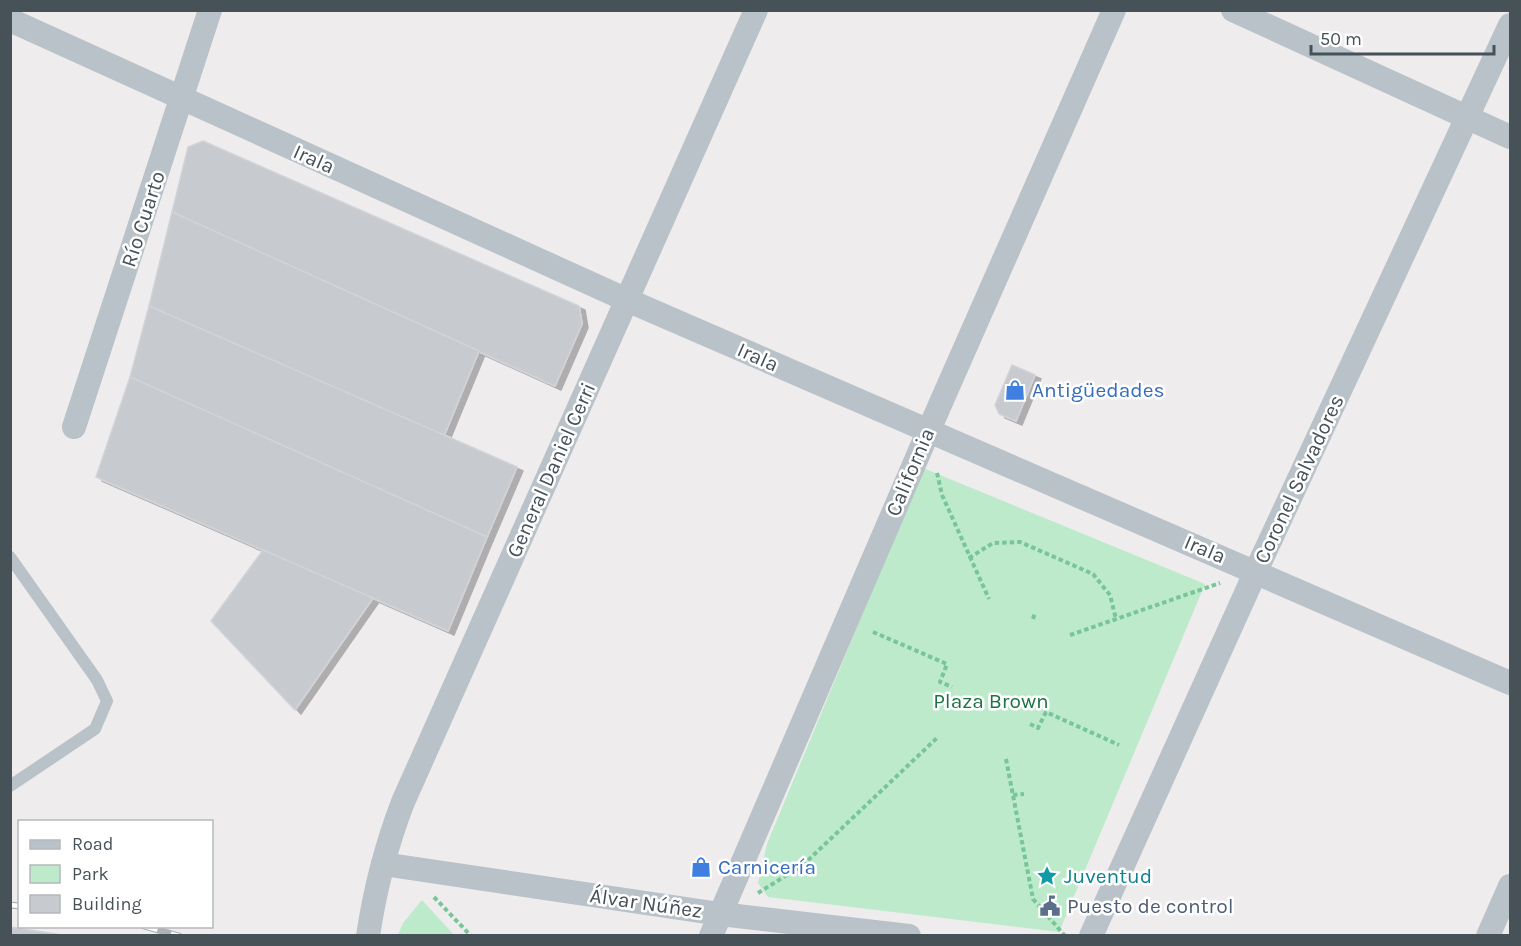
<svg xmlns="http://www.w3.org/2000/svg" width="1521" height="946" font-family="Karla,sans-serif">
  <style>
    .green { fill: #bdeacb }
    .building { fill: #c7cacf; stroke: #d1d3d8; stroke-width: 1.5; filter: url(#shadow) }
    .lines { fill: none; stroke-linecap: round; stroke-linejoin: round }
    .path { stroke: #78c599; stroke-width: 4; stroke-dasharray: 4.5 3; stroke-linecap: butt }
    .lane { stroke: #b9c2c8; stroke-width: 12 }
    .street { stroke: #b9c2c8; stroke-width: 24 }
    .rail-casing { stroke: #afb2b6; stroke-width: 7 }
    .rail { stroke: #fff; stroke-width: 4.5; stroke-dasharray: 14; stroke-linecap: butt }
    .labels { text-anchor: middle; stroke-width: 5; stroke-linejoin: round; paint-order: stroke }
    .street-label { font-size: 21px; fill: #465158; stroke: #fff }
    .shop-label { font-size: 21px; fill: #366cbe; stroke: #fff; text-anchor: start }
    .park-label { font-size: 21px; fill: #1d7341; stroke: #fff }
    .culture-label { font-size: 21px; fill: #0d838f; stroke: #fff; text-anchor: start }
    .service-label { font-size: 21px; fill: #4e5e75; stroke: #fff; text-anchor: start }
  </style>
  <defs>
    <filter id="shadow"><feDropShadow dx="6" dy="4" stdDeviation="0" flood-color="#0004"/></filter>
  </defs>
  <rect width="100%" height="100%" fill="#efeced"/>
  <!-- green -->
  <g class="green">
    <polygon points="923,468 1205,584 1059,932 768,897 758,883 767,844"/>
    <polygon points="422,900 454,935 398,935 403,923"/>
  </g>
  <!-- building -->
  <g class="building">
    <polygon points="203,141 579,306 582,324 555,386 172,212 188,147"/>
    <polygon points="172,212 479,351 444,436 149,306"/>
    <polygon points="149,306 517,467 487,537 130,377"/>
    <polygon points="1012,365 1035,375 1016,421 999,414 995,405"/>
    <polygon points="130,377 487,537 448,631 96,477"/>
    <polygon points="263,550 373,598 295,710 211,621"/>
    <polygon points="10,927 69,936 10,936"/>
  </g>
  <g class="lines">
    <!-- path -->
    <g class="path">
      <polyline points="937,473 942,495 989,599"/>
      <polyline points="969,558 993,543 1020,542 1093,574 1110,595 1116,619"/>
      <polyline points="1033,619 1035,613"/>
      <polyline points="873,632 947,664 940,682 952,687"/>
      <polyline points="1070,635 1220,583"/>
      <polyline points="1030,724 1038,728 1046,712 1119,745"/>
      <polyline points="1006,759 1033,899 1065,936"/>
      <polyline points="1013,795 1024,794"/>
      <polyline points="758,893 803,865 938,737"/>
      <polyline points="434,897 471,936"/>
    </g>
    <!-- lane -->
    <polyline class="lane" points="10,557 97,680 107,701 95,729 10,786"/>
    <!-- street -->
    <g class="street">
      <polyline points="1233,10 1510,137"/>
      <polyline points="10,20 627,300 1510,683"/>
      <polyline points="74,427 210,10"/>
      <polyline points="383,864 720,914 909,936"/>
      <path d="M368 936C375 889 386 846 403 802L756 10"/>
      <polyline points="711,936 928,432 1114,10"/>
      <polyline points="1091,936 1256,571 1510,25"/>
      <polyline points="1488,936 1510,886"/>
    </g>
    <!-- rail casing -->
    <g class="rail-casing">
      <g id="rail">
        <polyline points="10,905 20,906"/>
        <polyline points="144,926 179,936"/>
      </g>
    </g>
    <!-- rail -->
    <use href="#rail" class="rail"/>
  </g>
  <!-- icons -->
  <defs>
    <g id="shop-bare" transform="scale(1.62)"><path d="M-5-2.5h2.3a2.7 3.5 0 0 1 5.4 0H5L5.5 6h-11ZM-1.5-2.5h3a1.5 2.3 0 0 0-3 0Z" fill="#3f7fe0" stroke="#fff" stroke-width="2.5" paint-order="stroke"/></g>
    <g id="sight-bare" transform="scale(1.62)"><path d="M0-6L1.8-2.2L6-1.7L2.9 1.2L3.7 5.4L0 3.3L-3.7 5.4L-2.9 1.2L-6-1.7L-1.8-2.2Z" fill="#0f9aa8" stroke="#fff" stroke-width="2.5" paint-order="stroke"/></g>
    <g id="civic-bare" transform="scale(1.62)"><path d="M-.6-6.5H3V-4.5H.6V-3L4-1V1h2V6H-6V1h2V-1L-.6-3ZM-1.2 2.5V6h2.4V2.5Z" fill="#5c6f8a" stroke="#fff" stroke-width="2.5" paint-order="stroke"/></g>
  </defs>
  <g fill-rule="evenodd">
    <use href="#shop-bare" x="1015" y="390"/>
    <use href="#shop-bare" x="701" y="867"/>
    <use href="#sight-bare" x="1047" y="876"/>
    <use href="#civic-bare" x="1050" y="906"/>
  </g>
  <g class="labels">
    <!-- street labels -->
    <g class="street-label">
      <text transform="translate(314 159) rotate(24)" y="7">Irala</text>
      <text transform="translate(143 219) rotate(-72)" y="7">Río Cuarto</text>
      <text transform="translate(758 357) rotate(24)" y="7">Irala</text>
      <text transform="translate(551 470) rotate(-66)" y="7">General Daniel Cerri</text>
      <text transform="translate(910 472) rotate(-67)" y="7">California</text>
      <text transform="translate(1299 479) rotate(-65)" y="7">Coronel Salvadores</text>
      <text transform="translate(1205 549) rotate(23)" y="7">Irala</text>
      <text transform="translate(646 903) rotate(8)" y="7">Álvar Núñez</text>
    </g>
    <!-- shop labels -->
    <g class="shop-label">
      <text x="1032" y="397">Antigüedades</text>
      <text x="718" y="874">Carnicería</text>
    </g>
    <!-- park labels -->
    <g class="park-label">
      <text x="991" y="708">Plaza Brown</text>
    </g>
    <!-- culture labels -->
    <g class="culture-label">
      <text x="1064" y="883">Juventud</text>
    </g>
    <!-- service labels -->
    <g class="service-label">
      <text x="1067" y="913">Puesto de control</text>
    </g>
  </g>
  <!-- border -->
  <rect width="1521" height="946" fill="none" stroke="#465158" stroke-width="24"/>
  <!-- legend -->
  <rect x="18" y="820" width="195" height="108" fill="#ffffff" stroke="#b5b9bc" stroke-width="1.5"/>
  <rect x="30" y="840" width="30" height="9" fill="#b9c2c8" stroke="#b5b9bc" stroke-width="1.5"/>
  <text x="72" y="850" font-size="18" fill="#465158">Road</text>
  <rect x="30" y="865" width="30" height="18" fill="#bdeacb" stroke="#b5b9bc" stroke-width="1.5"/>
  <text x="72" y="880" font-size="18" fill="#465158">Park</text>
  <rect x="30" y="895" width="30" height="18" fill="#c7cacf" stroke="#b5b9bc" stroke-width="1.5"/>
  <text x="72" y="910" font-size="18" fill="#465158">Building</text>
  <!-- scale -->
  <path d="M1311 45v9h183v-9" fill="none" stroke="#465158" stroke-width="3"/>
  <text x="1320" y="45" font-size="18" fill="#465158" stroke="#ffffff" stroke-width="4.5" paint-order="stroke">50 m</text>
</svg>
